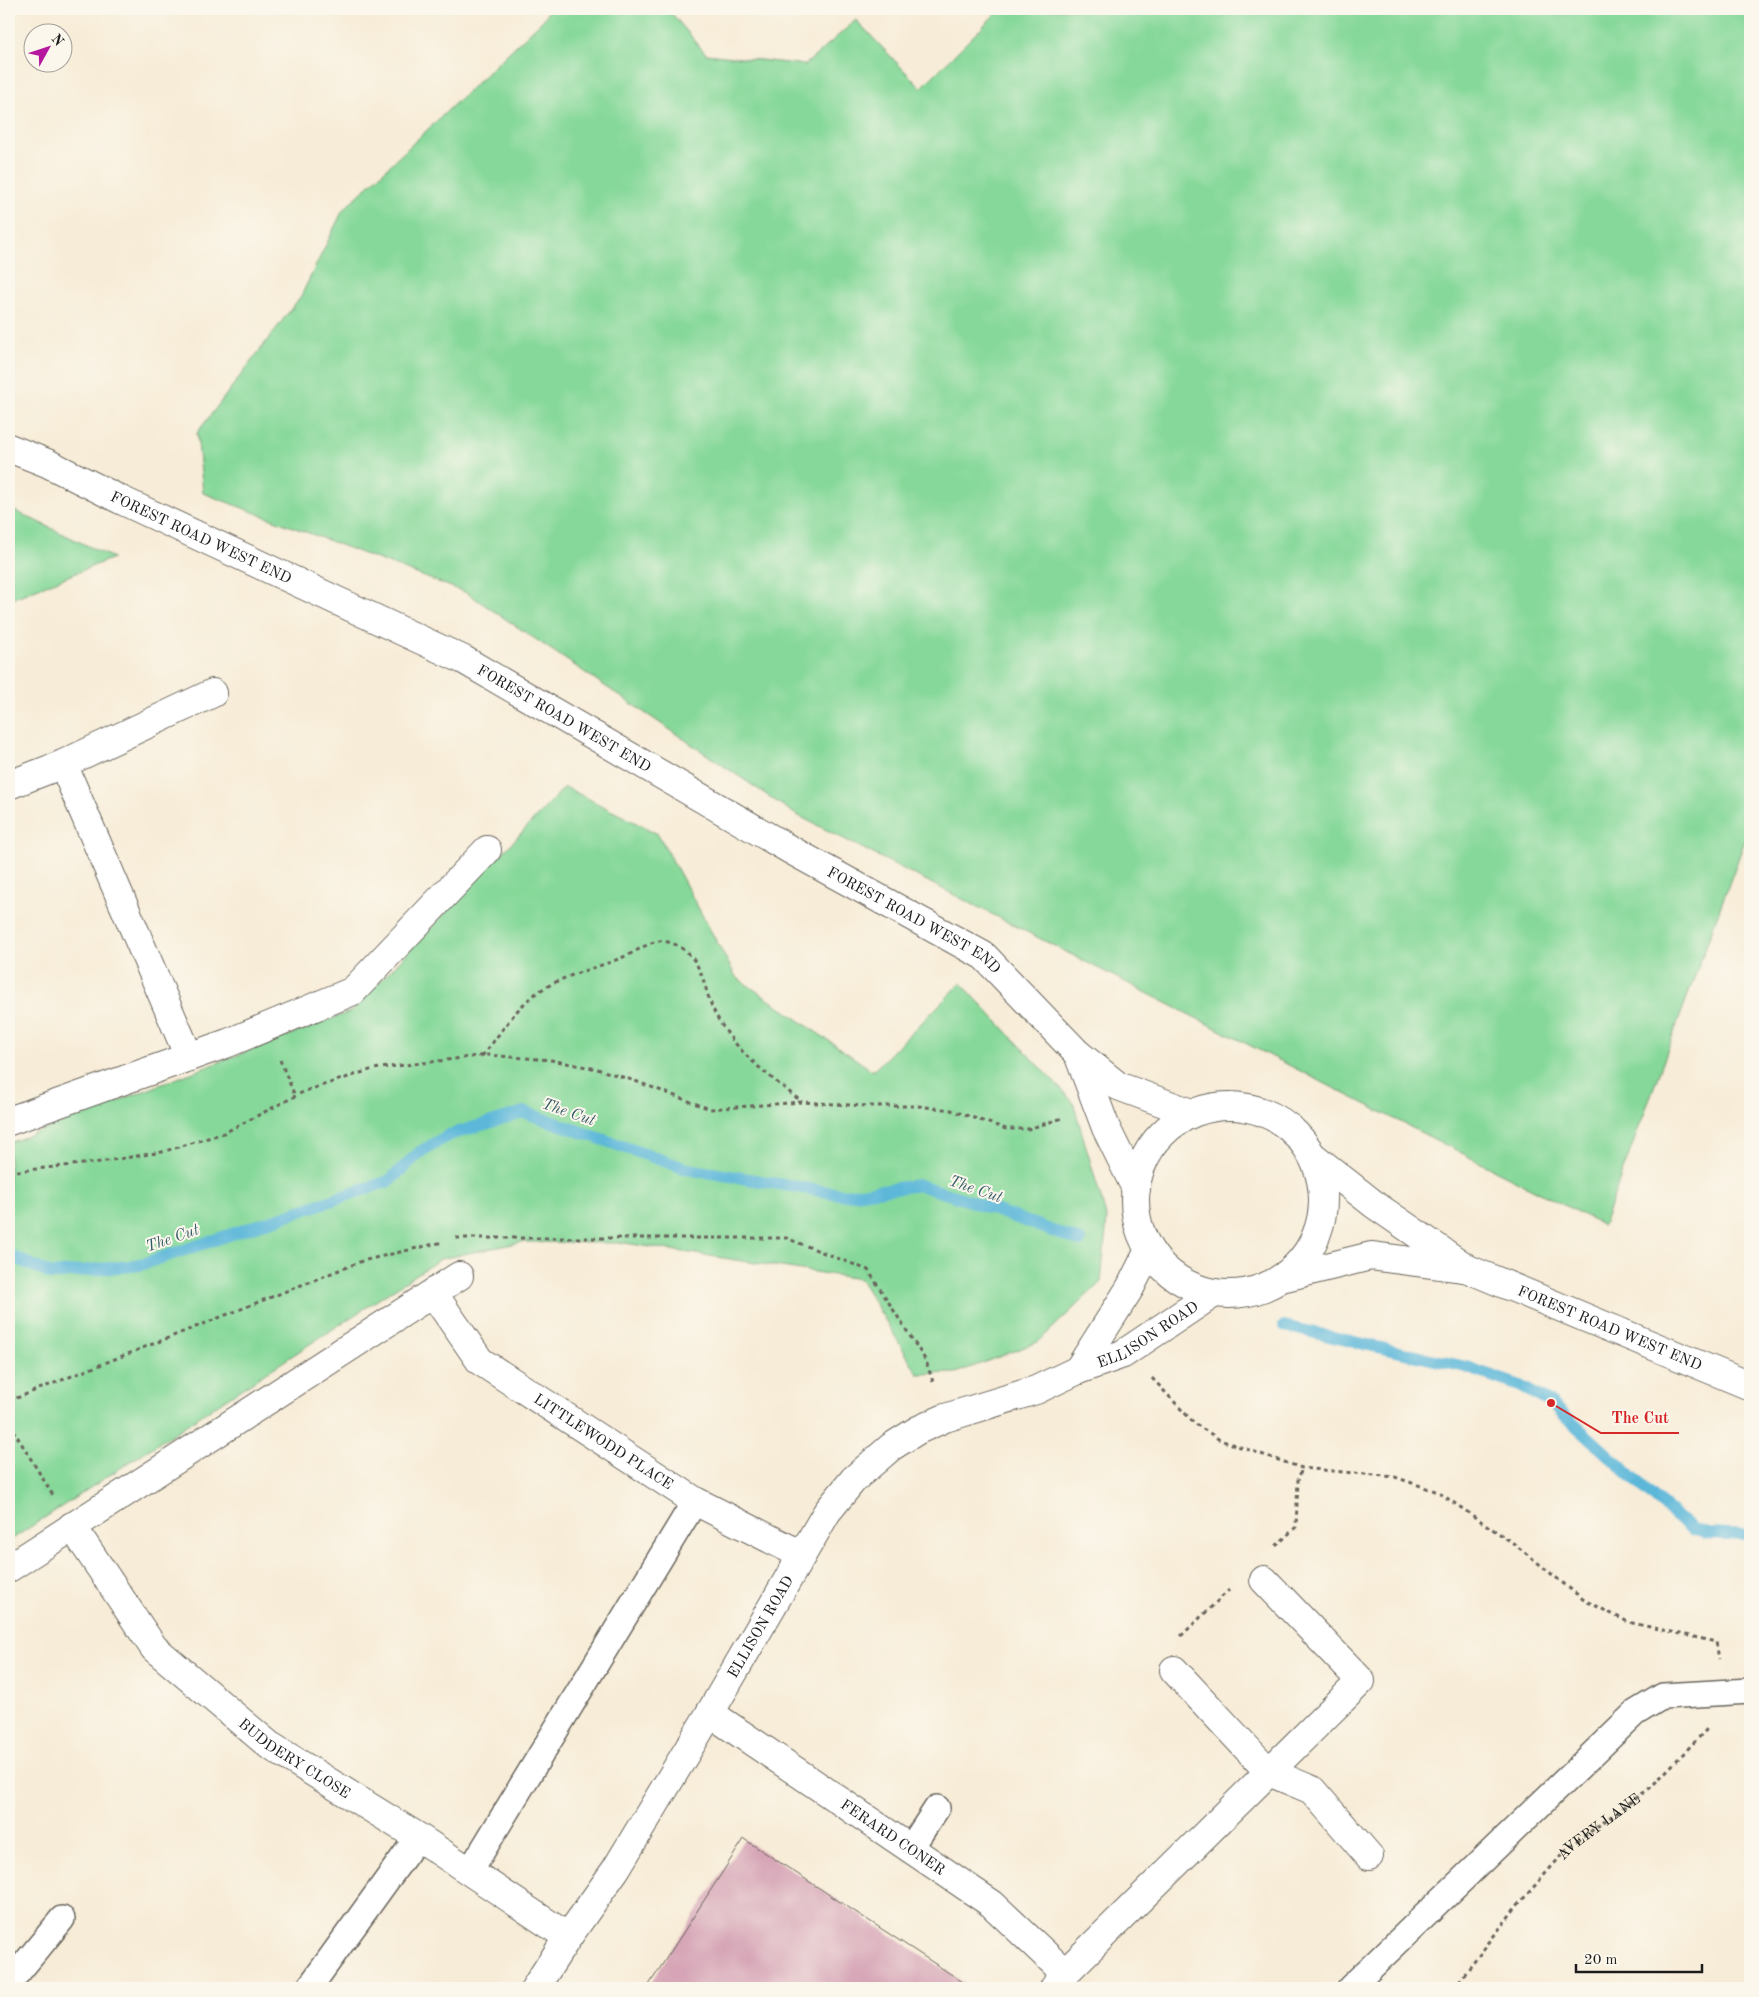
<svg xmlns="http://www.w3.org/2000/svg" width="1759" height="1997" font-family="'Old Standard TT',serif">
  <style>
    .green { fill: #85d899; stroke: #507a5a }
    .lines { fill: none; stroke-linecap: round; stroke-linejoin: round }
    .stream { stroke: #5bb7d9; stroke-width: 12 }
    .building { fill: #d6a4b6 }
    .service-casing { stroke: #69655d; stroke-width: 28 }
    .minor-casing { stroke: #69655d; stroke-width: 30 }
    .tertiary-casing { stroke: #69655d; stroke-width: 30 }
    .secondary-casing { stroke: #69655d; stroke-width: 30 }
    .path { stroke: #69655d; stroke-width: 3; stroke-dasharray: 4 4; stroke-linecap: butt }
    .service { stroke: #fff; stroke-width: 25 }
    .minor { stroke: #fff; stroke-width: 28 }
    .tertiary { stroke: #fff; stroke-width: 28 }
    .secondary { stroke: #fff; stroke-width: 28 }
    .labels { text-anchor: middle; stroke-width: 4; stroke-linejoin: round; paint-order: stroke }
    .street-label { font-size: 15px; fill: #1c1c1c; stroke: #fbf7ec }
    .water-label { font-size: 16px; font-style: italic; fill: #355a68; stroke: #fbf7ec }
    .leader { fill: none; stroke: #d62828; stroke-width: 2 }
    .callout-dot { fill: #d62828; stroke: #fbf7ec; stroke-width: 2 }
    .callout-label { font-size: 16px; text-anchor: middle; font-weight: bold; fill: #d62828; stroke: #fbf7ec; stroke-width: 4; stroke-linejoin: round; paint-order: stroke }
  </style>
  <rect width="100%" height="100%" fill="#fbf7ec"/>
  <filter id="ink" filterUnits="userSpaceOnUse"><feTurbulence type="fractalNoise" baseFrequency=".02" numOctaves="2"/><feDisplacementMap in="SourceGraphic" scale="10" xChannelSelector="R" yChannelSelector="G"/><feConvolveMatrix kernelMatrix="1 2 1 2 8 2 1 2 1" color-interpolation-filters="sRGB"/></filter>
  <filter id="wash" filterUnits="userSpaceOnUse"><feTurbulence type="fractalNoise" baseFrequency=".0096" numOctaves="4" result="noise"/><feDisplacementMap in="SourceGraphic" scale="20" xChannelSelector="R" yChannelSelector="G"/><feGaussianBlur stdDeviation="1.12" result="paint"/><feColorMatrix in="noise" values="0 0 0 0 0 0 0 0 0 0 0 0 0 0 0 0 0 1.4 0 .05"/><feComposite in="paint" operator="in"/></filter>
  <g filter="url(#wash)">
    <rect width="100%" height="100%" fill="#f7ecd7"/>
    <!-- green -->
    <g class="green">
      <polygon points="549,9 668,9 706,54 805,65 856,20 921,88 1000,9 1750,9 1750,827 1603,1225 795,814 467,593 203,493 197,433 301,296 343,210 544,19"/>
      <polygon points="9,508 113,558 9,600"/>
      <polygon points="565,787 658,834 736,977 873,1071 961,983 1073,1102 1107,1219 1101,1282 1038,1342 956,1373 918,1374 860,1279 625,1243 522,1242 440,1259 9,1541 9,1143 352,1011"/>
    </g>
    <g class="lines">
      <!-- stream -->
      <g class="stream">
        <polyline points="9,1255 51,1274 140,1265 389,1181 420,1152 449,1135 524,1112 687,1169 846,1195 919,1185 967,1200 1080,1241"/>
        <polyline points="1284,1326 1466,1367 1520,1386 1551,1403 1665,1507 1692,1529 1707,1533 1750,1535"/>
      </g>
    </g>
    <g id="blocks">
      <!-- building -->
      <polygon class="building" points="744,1839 972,1988 647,1988"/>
    </g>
  </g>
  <g filter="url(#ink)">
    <use href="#blocks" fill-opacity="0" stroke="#69655d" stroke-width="1"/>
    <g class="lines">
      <!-- service casing -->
      <g class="service-casing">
        <g id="service">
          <polyline points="910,1849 937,1808"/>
          <polyline points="470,1871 695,1501"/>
          <polyline points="9,1983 62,1919"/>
          <polyline points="309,1988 418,1837"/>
          <polyline points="1350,1988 1635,1713 1663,1696 1750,1691"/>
        </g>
      </g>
      <!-- minor casing -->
      <g class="minor-casing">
        <g id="minor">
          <polyline points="63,764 189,1057"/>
          <polyline points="9,785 63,764 213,693"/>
          <polyline points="9,1121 228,1043 353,991 487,850"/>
          <path id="s2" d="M433 1293 480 1361 695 1501 802 1555"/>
          <path id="s3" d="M72 1526 154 1648 269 1745 418 1837 568 1937"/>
          <polyline points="9,1568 459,1276"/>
          <polyline points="1174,1670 1269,1772 1312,1790 1369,1856"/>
          <path id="s4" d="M710 1713 992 1904 1065 1973"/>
          <polyline points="1054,1988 1065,1973 1361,1681 1264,1580"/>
        </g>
      </g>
      <!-- tertiary casing -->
      <g class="tertiary-casing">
        <g id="tertiary">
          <polyline points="1078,1370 1130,1288 1149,1250"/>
          <path id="s5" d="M535 1988 568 1937 616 1869 710 1713 827 1512 854 1479 891 1447 918 1430 945 1418 1036 1390 1078 1370 1123 1354 1214 1293"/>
        </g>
      </g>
      <!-- secondary casing -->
      <g class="secondary-casing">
        <g id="secondary">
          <path id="s6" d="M9 448 47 463 121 500 464 660 789 849 984 956 1077 1053 1118 1086 1191 1113"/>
          <polyline points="1078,1054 1106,1128 1136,1189"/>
          <circle cx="1229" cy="1200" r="94"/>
          <path id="s7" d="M1314 1157 1375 1205 1468 1269 1750 1386"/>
          <polyline points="1286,1277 1371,1256 1464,1268"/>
        </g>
      </g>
      <!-- path -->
      <g class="path">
        <path d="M482 1056C499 1036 513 1011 534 995 562 974 597 969 628 955 637 951 649 942 659 941 665 940 675 944 680 947 705 963 703 990 715 1013 734 1051 769 1076 802 1102"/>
        <polyline points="280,1060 295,1096"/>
        <polyline points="9,1172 100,1162 162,1152 224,1133 305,1091 373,1069 487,1055 551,1060 597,1069 635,1081 710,1109 802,1102 868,1106 918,1106 951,1110 1006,1129 1028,1129 1063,1118"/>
        <polyline points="456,1238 786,1238 868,1270 926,1361 934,1385"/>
        <polyline points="1152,1378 1194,1423 1220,1440 1302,1468 1395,1477 1438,1492 1513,1543 1584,1600 1628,1622 1716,1642 1719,1659"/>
        <polyline points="9,1401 362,1261 443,1242"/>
        <polyline points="9,1423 54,1497"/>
        <polyline points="1276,1546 1296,1527 1298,1480 1302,1468"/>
        <polyline points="1181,1636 1229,1590"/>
        <path id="s1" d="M1454 1988 1516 1907 1568 1848 1650 1788 1707 1729"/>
      </g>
      <!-- service -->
      <use href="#service" class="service"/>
      <!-- minor -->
      <use href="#minor" class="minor"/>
      <!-- tertiary -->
      <use href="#tertiary" class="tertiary"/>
      <!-- secondary -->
      <use href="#secondary" class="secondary"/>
    </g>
  </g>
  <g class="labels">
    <!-- street labels -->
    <g class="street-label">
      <text dy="5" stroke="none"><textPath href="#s6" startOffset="212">FOREST ROAD WEST END</textPath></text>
      <text dy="5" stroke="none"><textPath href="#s6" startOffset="618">FOREST ROAD WEST END</textPath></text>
      <text dy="5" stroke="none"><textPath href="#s6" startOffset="1022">FOREST ROAD WEST END</textPath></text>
      <text dy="5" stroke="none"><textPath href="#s7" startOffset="344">FOREST ROAD WEST END</textPath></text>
      <text dy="5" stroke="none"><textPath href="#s5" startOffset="932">ELLISON ROAD</textPath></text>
      <text dy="5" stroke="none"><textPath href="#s2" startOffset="230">LITTLEWODD PLACE</textPath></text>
      <text dy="5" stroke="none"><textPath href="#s5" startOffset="426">ELLISON ROAD</textPath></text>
      <text dy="5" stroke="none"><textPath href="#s3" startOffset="326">BUDDERY CLOSE</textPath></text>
      <text dy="5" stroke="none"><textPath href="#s1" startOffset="218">AVERY LANE</textPath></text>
      <text dy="5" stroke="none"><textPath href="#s4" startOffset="221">FERARD CONER</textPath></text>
    </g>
    <!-- water labels -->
    <g class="water-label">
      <text transform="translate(569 1111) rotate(19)" y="6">The Cut</text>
      <text transform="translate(976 1188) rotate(19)" y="6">The Cut</text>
      <text transform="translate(172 1237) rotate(-19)" y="6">The Cut</text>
    </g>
  </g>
  <!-- callouts -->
  <path class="leader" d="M1551 1403L1601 1433H1679"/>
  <circle class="callout-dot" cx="1551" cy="1403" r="5"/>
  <g class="callout-label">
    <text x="1640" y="1423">The Cut</text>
  </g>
  <!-- margin -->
  <rect width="1759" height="1997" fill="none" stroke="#fbf7ec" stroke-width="30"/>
  <!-- north arrow -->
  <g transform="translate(48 48) rotate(50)"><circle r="24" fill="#fbf7ec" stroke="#a29f99"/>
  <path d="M0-4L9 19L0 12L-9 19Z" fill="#b5179e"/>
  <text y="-8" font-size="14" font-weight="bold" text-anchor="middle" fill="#1c1c1c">N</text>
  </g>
  <!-- scale -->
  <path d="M1576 1964v8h126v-8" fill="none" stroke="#1c1c1c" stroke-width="2.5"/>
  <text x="1584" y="1964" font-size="15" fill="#1c1c1c" stroke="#fbf7ec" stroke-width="4" paint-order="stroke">20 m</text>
</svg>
